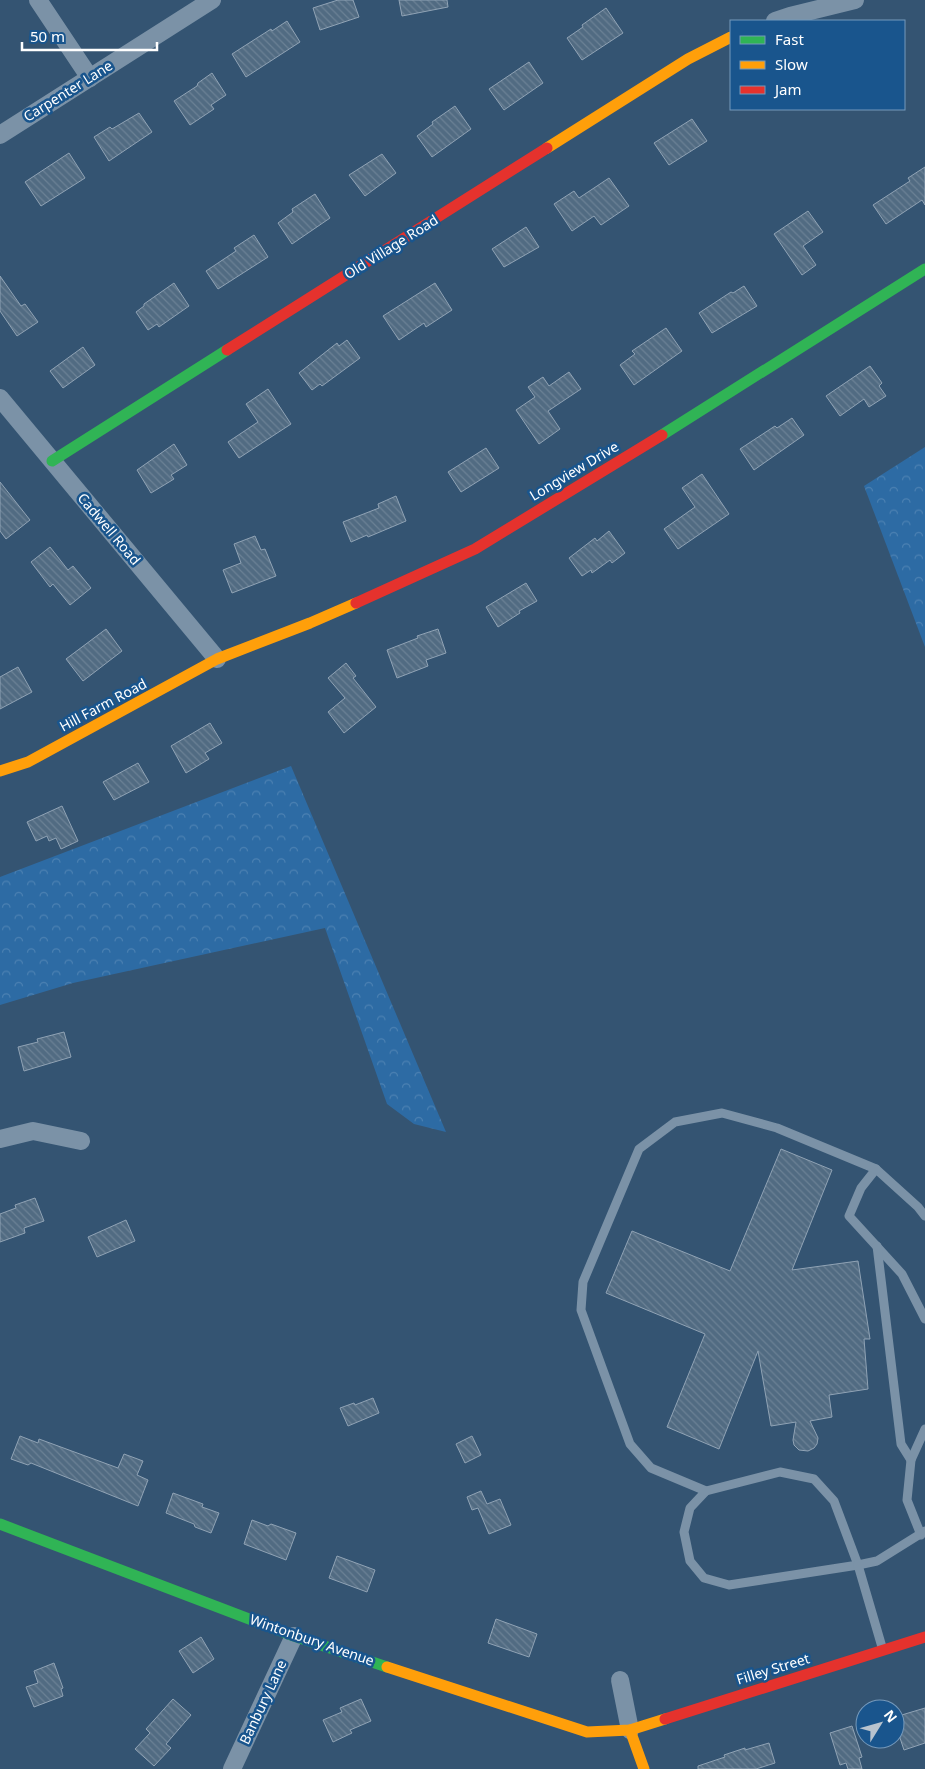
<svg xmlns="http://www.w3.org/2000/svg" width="925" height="1769" font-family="'Noto Sans',sans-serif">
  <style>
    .forest { fill: url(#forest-crowns) }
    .building { fill: url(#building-back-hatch); stroke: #90a3b5 }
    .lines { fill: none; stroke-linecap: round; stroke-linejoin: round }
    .lane { stroke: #7b92a7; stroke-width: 9 }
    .street { stroke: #7b92a7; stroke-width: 18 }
    .fast { stroke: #30b455; stroke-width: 11 }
    .slow { stroke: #ff9f0a; stroke-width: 11 }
    .jam { stroke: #e5322d; stroke-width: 11 }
    .labels { text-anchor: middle; stroke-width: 5; stroke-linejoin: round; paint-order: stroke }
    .street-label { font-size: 14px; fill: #fff; stroke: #19558d }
  </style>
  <defs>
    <pattern id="forest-crowns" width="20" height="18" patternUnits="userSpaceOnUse" patternTransform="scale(1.25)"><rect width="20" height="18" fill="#2d6ba4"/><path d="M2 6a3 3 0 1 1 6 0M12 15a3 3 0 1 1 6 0" fill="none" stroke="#4c81b2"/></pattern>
    <pattern id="building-back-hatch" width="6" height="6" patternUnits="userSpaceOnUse" patternTransform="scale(1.25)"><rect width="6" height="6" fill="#516b82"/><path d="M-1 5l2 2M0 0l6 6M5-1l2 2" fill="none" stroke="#6b8195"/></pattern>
  </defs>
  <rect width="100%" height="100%" fill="#345472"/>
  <!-- forest -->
  <g class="forest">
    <polygon points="925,447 925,647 864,486"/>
    <polygon points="291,766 446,1132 414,1124 387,1104 325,928 73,983 0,1005 0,877"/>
  </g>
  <!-- building -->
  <g class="building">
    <polygon points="338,0 353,0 359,17 320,30 313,8"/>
    <polygon points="399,0 447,0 448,7 402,16"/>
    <polygon points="606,8 623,33 582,60 567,38 583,27 582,25"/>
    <polygon points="287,21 300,42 246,77 232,54 271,29 272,31"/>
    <polygon points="529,62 543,83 504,110 489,89"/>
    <polygon points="212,73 226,95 211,105 214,109 190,125 174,101 197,86 198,83"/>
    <polygon points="455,106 471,129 432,157 417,136 433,124 432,122"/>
    <polygon points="139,113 152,132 109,161 94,137 110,127 112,129"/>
    <polygon points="692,119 707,141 669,165 654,143"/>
    <polygon points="69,153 85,178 41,206 25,182"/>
    <polygon points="382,154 396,173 365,196 349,175"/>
    <polygon points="925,167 925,205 922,200 886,224 873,205 910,181 908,178"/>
    <polygon points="609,178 629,206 601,225 594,216 572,231 554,204 574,191 579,198"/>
    <polygon points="315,194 330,218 292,244 278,223 293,212 292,209"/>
    <polygon points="808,211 823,232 803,246 816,265 802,275 774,234"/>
    <polygon points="526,227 539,247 504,267 492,249"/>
    <polygon points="254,235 268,257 218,289 206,271 236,251 234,248"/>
    <polygon points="0,276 21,306 25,304 38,322 17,336 0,311"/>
    <polygon points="174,283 189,306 159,327 157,324 148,330 136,312 144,306 144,304"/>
    <polygon points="435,283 452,310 426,327 424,323 399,340 383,316"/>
    <polygon points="744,286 757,306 712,333 699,313 731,292 733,293"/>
    <polygon points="666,328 682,351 634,385 620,365 635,354 632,351"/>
    <polygon points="347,340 360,358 322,386 320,384 312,390 299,373 337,343 339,346"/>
    <polygon points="83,347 95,365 63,388 50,371"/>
    <polygon points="870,366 882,383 879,386 886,396 869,407 864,399 840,416 826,396"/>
    <polygon points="569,372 581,389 548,411 560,429 539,444 516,410 535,397 528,387 543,377 549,386"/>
    <polygon points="268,389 291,424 239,458 228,442 258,422 246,404"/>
    <polygon points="792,418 804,435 754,470 740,449 775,426 777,428"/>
    <polygon points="174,444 187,465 171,475 174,479 151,493 137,470"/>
    <polygon points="486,448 499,468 461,492 448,472"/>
    <polygon points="702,474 729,514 678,549 664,529 695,507 682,488"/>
    <polygon points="0,482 30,520 6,539 0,531"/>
    <polygon points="396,496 406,521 368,537 367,535 351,542 343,522 379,508 378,504"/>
    <polygon points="609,531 625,553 612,563 610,560 592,573 591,570 582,576 569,558 595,538 597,541"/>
    <polygon points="255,536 261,550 265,549 276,576 232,593 223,570 241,563 234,544"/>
    <polygon points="50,547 68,570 73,566 91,588 70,605 53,584 50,587 31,562"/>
    <polygon points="526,583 537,601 519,611 520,613 498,627 486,607"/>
    <polygon points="106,629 122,651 83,681 66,659"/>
    <polygon points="438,629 446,653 426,660 428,666 397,678 387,650 418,638 417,636"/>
    <polygon points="346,663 356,676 353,678 376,707 344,733 328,712 345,698 328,678"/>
    <polygon points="18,667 32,692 0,709 0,677"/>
    <polygon points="210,723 222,743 205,753 209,759 186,773 171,746"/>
    <polygon points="138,763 149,782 114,800 103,782"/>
    <polygon points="62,806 78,841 61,849 56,838 49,841 47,836 36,841 27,822"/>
    <polygon points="64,1032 71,1057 24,1071 18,1047 38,1042 37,1039"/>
    <polygon points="781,1149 832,1170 792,1270 858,1261 870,1339 864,1339 868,1389 829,1395 832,1417 810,1421 818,1438 817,1444 814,1448 808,1451 799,1450 794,1445 793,1440 796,1422 771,1426 758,1351 719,1449 667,1427 705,1334 606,1293 632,1231 730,1271"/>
    <polygon points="35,1198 44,1221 24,1228 25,1233 0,1242 0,1214 16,1208 15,1205"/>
    <polygon points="126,1220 135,1241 97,1257 88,1237"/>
    <polygon points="373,1398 379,1413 348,1426 340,1408 354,1403 355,1405"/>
    <polygon points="20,1436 38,1443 39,1439 118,1468 124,1454 143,1461 137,1475 148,1480 138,1506 31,1463 28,1465 11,1459"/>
    <polygon points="472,1436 481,1455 465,1463 456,1444"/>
    <polygon points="481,1491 487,1504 500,1499 511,1525 489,1534 478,1508 472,1510 467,1497"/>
    <polygon points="173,1493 203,1504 202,1507 219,1513 211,1533 195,1527 194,1524 166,1513"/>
    <polygon points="252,1520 268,1526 271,1524 296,1533 286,1560 244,1544"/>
    <polygon points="337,1556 375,1570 367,1592 329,1578"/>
    <polygon points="496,1619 537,1634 529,1657 488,1643"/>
    <polygon points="201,1637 214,1659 193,1673 179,1651"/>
    <polygon points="54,1663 63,1688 61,1689 63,1696 34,1707 26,1687 38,1683 34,1671"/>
    <polygon points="173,1699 191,1715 166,1744 171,1748 154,1766 135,1749 150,1733 146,1729"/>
    <polygon points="361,1699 371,1721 350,1730 352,1733 333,1742 323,1720 342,1712 340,1708"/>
    <polygon points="925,1708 925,1743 904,1750 895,1723 895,1717"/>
    <polygon points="852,1726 862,1757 859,1758 862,1769 848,1769 846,1763 840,1765 830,1733"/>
    <polygon points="769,1743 775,1763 756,1769 698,1769 698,1766 725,1757 724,1755 745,1748 745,1750"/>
  </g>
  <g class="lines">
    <!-- lane -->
    <g class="lane">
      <polyline points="925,1216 918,1207 876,1169 861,1188 849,1216 902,1274 925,1319"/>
      <polyline points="877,1246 901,1444 911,1460"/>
      <polygon points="780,1472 814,1479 834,1501 858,1565 729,1585 704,1578 690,1561 684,1532 690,1508 706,1491"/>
      <polyline points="706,1491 651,1468 630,1444 581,1310 583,1282 639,1149 675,1122 722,1113 777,1128 876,1169"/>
      <polyline points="921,1535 907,1500 911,1460 925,1429"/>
      <polyline points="882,1647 858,1565 877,1561 925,1531"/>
    </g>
    <!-- street -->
    <g class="street">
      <polyline points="38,0 90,78"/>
      <polyline points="775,21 790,16 855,0"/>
      <polyline points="0,135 212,0"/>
      <polyline points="0,398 217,659"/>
      <polyline points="0,1139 33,1131 81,1141"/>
      <polyline points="620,1680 630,1730"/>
      <polyline points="232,1769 294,1636"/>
    </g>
    <!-- fast -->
    <g class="fast">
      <polyline points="662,435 925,269"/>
      <polyline points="52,461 227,350"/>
      <polyline points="0,1524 294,1636 387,1667"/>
    </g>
    <!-- slow -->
    <g class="slow">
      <polyline points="547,148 688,59 731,37"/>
      <polyline points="0,771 28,762 217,659 310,623 356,603"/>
      <polyline points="387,1667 587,1732 630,1730 665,1719"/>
      <polyline points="630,1730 644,1769"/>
    </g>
    <!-- jam -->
    <g class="jam">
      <polyline points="227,350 547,148"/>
      <polyline points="356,603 475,549 662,435"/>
      <polyline points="665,1719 925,1637"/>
    </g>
  </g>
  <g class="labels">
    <!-- street labels -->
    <g class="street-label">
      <text transform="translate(68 91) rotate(-32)" y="5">Carpenter Lane</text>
      <text transform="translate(391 247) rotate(-32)" y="5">Old Village Road</text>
      <text transform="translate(574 471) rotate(-31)" y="5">Longview Drive</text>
      <text transform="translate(109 529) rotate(50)" y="5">Cadwell Road</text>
      <text transform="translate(103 705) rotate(-28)" y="5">Hill Farm Road</text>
      <text transform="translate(312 1640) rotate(19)" y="5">Wintonbury Avenue</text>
      <text transform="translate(773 1669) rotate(-17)" y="5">Filley Street</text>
      <text transform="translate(263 1702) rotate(-65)" y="5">Banbury Lane</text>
    </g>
  </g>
  <!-- legend -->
  <rect x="730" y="20" width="175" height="90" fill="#19558d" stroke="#7599bb"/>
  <rect x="740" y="36" width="25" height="8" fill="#30b455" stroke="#7599bb"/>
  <text x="775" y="45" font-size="15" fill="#ffffff">Fast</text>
  <rect x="740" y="61" width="25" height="8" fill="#ff9f0a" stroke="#7599bb"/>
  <text x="775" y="70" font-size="15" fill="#ffffff">Slow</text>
  <rect x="740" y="86" width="25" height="8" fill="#e5322d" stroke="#7599bb"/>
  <text x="775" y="95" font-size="15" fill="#ffffff">Jam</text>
  <!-- north arrow -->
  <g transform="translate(880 1724) rotate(53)"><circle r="24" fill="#19558d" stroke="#7599bb"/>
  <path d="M0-4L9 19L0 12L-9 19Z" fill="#b8c3ce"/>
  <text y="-8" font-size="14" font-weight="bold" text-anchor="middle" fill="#ffffff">N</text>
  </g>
  <!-- scale -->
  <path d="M22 42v8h135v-8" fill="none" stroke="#ffffff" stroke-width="2.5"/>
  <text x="30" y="42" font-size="15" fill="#ffffff" stroke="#19558d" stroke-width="4" paint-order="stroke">50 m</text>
</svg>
